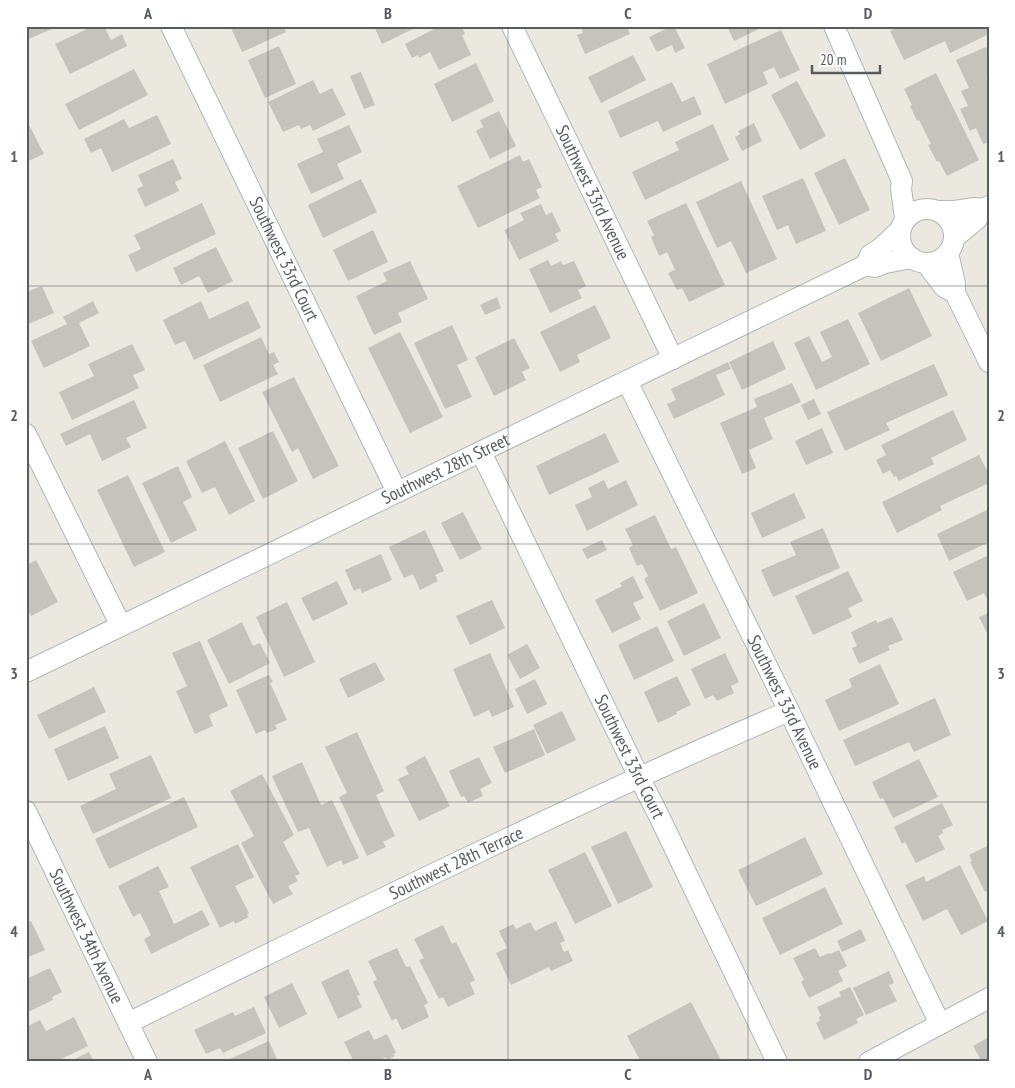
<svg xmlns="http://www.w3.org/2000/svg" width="1015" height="1088" font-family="'PT Sans Narrow',sans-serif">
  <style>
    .building { fill: #c6c3bd }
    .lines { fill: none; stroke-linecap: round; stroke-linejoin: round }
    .minor-casing { stroke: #b2b6ba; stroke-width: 22 }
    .minor { stroke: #fff; stroke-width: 20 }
    .grid { fill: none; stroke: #585c60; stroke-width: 1; stroke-opacity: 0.55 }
    .labels { text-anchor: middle; stroke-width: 5; stroke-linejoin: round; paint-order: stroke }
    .street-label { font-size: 18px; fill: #585c60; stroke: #fff }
    .neatline { fill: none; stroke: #585c60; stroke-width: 2 }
    .grid-label { font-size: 16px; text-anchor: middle; font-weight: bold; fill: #585c60 }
  </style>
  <rect width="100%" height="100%" fill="#ebe8df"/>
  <!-- building -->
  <g class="building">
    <polygon points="26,26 51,26 52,29 26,40"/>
    <polygon points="85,26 110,26 105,28 111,40 122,34 127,46 70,74 55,44 87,29"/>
    <polygon points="230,26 283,26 286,32 242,52"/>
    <polygon points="374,26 419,26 382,44"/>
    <polygon points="440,26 461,26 465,34 462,35 471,55 439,70 430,52 419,58 418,55 412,58 405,44"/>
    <polygon points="581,26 627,26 630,34 585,54 577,35 583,33"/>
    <polygon points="672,26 674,26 685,48 675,53 672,45 657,52 649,37"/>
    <polygon points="727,26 765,26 734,41"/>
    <polygon points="900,26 986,26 989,34 950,53 945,41 904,60 890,31"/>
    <polygon points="781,30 800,70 780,79 774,67 763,72 768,84 725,104 707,64"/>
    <polygon points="279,46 296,84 265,98 248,60"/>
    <polygon points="986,47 989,53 989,77 986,78 989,85 989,142 983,144 976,128 970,131 960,109 968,106 961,91 969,88 956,60"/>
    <polygon points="633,55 646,80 601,103 588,77"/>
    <polygon points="476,63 494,101 452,122 434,84"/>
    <polygon points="134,69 148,95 79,130 65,104"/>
    <polygon points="361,72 375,105 364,109 350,76"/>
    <polygon points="936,73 979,160 947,176 939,161 937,162 928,145 931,144 919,120 917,121 910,106 912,105 904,89"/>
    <polygon points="313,80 320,94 332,88 346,115 313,131 310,125 301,129 299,125 283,132 268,102"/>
    <polygon points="797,81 826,136 800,150 771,95"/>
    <polygon points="672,82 682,102 694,96 702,114 663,132 658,121 620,138 608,111"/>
    <polygon points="499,111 516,146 490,159 476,131 483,127 480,120"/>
    <polygon points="157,115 171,144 112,172 101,148 91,153 84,139 124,119 129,128"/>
    <polygon points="26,119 44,154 26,162"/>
    <polygon points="754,123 762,141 742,151 735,137 740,134 738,131"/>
    <polygon points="713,124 729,160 645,200 632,172 679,150 675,142"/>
    <polygon points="349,125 362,152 337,164 344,179 311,194 297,164 323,152 317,139"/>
    <polygon points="520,155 523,162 529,159 542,187 536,190 540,198 478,228 457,186"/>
    <polygon points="845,158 870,210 839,225 814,173"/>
    <polygon points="173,159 182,179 175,182 179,191 145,207 137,189 143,186 138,175"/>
    <polygon points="803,178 826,231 796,244 788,225 777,230 762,196"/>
    <polygon points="361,179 377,212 323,238 308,205"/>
    <polygon points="741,181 777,259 746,273 731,241 717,248 696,202"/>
    <polygon points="202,203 216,234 136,272 128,255 141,249 134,235"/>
    <polygon points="686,203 725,285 689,302 682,288 677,290 668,273 675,270 667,252 659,256 651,237 654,235 647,221"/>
    <polygon points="541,204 546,215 552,212 561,231 555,234 559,241 519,260 504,230 524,220 520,213"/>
    <polygon points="373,230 388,262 348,281 333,250"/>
    <polygon points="216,247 233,281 208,293 199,276 181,285 173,268"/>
    <polygon points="548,260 551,266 561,261 563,265 574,261 586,286 578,290 582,298 550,313 529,269"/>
    <polygon points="410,261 428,299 398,313 402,322 374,335 356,296 387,281 383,273"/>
    <polygon points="42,286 54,313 26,325 26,292"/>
    <polygon points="909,288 932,336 881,361 858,313"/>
    <polygon points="497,297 501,308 485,315 480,305"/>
    <polygon points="93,301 99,313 79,323 90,346 44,368 31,341 67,324 63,317"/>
    <polygon points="201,301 209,319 248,301 261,328 194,360 185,341 175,345 163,320"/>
    <polygon points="595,305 611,338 577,355 580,362 560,372 540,332"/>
    <polygon points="848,319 870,364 816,390 794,343 809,336 822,362 832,357 820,332"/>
    <polygon points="452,325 468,360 457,365 472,397 445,409 414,343"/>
    <polygon points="400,332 443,417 410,433 368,348"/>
    <polygon points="261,337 269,354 274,352 279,362 273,365 278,374 220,402 203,365"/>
    <polygon points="514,338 530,368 522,372 526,380 494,396 475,357"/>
    <polygon points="773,341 786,369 742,390 729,362"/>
    <polygon points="132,344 145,370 133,375 139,388 72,420 59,392 94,376 88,364"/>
    <polygon points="728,362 731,369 716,375 725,395 674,419 667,404 676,400 671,389"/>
    <polygon points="934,364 948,395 886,423 890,430 845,451 827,412"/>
    <polygon points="294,377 339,466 313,479 298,448 292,452 262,392"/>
    <polygon points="792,383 801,402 764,418 773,439 749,450 756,468 742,474 720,423 757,407 754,399"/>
    <polygon points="814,399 821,414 808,420 801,405"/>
    <polygon points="134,400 147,428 126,438 131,447 102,461 90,434 66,446 60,434"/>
    <polygon points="953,410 967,440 931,458 934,464 899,481 896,476 894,477 890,470 883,474 876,460 886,455 881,445"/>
    <polygon points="822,428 833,453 806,465 795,441"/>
    <polygon points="273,431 298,481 263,499 238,448"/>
    <polygon points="605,433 619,462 549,495 536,466"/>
    <polygon points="225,441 255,501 229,515 215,487 202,493 186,461"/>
    <polygon points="979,455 989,474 989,483 940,506 942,510 897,533 882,502"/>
    <polygon points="178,466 192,497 183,502 197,530 171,543 142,483"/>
    <polygon points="128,475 165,552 134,567 97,490"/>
    <polygon points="604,480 608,489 626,480 638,505 587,531 575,505 592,497 588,488"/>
    <polygon points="794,493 806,518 762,538 751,513"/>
    <polygon points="989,509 989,546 987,543 949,561 937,534"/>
    <polygon points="463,512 482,549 460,560 441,523"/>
    <polygon points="655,515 671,549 676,547 698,593 660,611 644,579 648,576 642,564 637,566 629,548 633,545 625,529"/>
    <polygon points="823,528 840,568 773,597 761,570 796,555 790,542"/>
    <polygon points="425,530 444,571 435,575 438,581 420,590 413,574 404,578 389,547"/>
    <polygon points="602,540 607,550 587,559 582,549"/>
    <polygon points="381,554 392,580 362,593 360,588 354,591 345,570"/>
    <polygon points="989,555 989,603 984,593 967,601 953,572"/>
    <polygon points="36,560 58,602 31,616 26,607 26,566"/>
    <polygon points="848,571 863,601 848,608 852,617 813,635 795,596"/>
    <polygon points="633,576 644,598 633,603 641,619 612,633 595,600 622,586 620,583"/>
    <polygon points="337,581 348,604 313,621 301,598"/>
    <polygon points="492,600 505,628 470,645 456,616"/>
    <polygon points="287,602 315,662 284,677 256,617"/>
    <polygon points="704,603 721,638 684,656 667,621"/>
    <polygon points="989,613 989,637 979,617"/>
    <polygon points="892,617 903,640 888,646 890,650 859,664 852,648 857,646 851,632 876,620 877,623"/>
    <polygon points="242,622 253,646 260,643 270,663 229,684 207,640"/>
    <polygon points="657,626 674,661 634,680 618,645"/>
    <polygon points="200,641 228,706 209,715 213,726 195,734 176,691 187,686 172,653"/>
    <polygon points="527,644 540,668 520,679 507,655"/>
    <polygon points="490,653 514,707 492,717 489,710 474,717 453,669"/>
    <polygon points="725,653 739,682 731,686 734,693 717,701 713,695 705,699 691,669"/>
    <polygon points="375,662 385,680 348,698 339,679"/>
    <polygon points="880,664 899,704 839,731 825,700 852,687 849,679"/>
    <polygon points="269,675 273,682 270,683 287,720 275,725 277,729 267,733 265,730 256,734 236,690"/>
    <polygon points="677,676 691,705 676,712 677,714 658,723 644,692"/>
    <polygon points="535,679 547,704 527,714 515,689"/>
    <polygon points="94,687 106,712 49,739 37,715"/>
    <polygon points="935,698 951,735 914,752 909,742 855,766 843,740"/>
    <polygon points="562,711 576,740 547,754 533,725"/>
    <polygon points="105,726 119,758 68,781 54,749"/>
    <polygon points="534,729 545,755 505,773 493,747"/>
    <polygon points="357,732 384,791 376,795 395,836 383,842 386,847 367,856 339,797 347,793 325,747"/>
    <polygon points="151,755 171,798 93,834 80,806 116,789 109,774"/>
    <polygon points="425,756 450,806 419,821 398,779 409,774 405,767"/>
    <polygon points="479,757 492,783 480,789 483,796 468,803 464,796 461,797 449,771"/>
    <polygon points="919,759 938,797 893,818 883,798 880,799 872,782"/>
    <polygon points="302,762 321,805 332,800 359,858 343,865 341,860 327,867 309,828 298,832 272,776"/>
    <polygon points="262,774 294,835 283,842 300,874 295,876 298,881 288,886 293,894 273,904 241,843 254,836 230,791"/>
    <polygon points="184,797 198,827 109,869 95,839"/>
    <polygon points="942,803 953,825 942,830 943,833 938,836 945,849 916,863 905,842 902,844 894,827"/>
    <polygon points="626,831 653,887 618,904 591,847"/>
    <polygon points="805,837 823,874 756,906 738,870"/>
    <polygon points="238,844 254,877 235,886 249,913 247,915 249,917 235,924 234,921 220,928 190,867"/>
    <polygon points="989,845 989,890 985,892 970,862 972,861 969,855"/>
    <polygon points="585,852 612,906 575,924 548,870"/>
    <polygon points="960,865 988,921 961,935 947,909 923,921 905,885 924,876 926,882"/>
    <polygon points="158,866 169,887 159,891 174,924 202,910 210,925 151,954 144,939 151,935 140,913 133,917 118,886"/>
    <polygon points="825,887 843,924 780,955 762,918"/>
    <polygon points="31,921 45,950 26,958 26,923"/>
    <polygon points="556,921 565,941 560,943 564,952 568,950 573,961 551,971 549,967 511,985 496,953 507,948 499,931 513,924 516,929 530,922 535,931"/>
    <polygon points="443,925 452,944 456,942 475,980 470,983 475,994 448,1007 443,997 439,999 419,960 424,958 414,939"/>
    <polygon points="861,929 866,941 842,952 837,941"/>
    <polygon points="397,948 406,967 410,966 428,1003 424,1005 429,1017 402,1030 396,1018 392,1021 373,982 377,979 368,961"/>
    <polygon points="815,948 820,957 829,953 830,954 839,950 847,966 838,971 843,981 809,998 801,982 804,980 793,958"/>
    <polygon points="50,968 62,992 52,997 53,1000 26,1013 26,979"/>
    <polygon points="348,969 360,995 357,996 362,1007 338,1019 321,982"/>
    <polygon points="889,971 894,983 889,985 897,1001 866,1015 853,988"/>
    <polygon points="292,983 307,1014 279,1028 264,997"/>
    <polygon points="850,987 864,1015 856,1019 858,1023 824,1040 816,1023 820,1021 819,1017 821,1016 817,1007 841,996 839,992"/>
    <polygon points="691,1002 722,1062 641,1062 627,1036"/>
    <polygon points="254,1007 266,1033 223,1053 220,1048 206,1054 194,1030 233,1012 235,1016"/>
    <polygon points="74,1017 88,1046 55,1062 26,1062 26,1027 40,1020 46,1031"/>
    <polygon points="369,1030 374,1040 387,1034 396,1053 393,1054 395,1056 387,1060 386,1057 377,1062 354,1062 344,1042"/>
    <polygon points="989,1037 989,1062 982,1062 973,1046"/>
    <polygon points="269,1041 277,1059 272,1062 223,1062"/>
    <polygon points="89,1052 94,1062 69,1062"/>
  </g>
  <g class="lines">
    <!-- minor casing -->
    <g class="minor-casing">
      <g id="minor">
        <path id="s1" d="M171 26 397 492"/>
        <path id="s2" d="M512 26 673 359"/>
        <polyline points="834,26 902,181 901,189 905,218"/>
        <circle cx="927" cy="236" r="27"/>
        <polyline points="938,211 955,211 975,208 982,209"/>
        <polyline points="954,238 977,219 982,209 989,206"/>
        <polyline points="948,253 955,284 955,293 989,362"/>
        <polyline points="926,263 944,287 955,293"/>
        <polyline points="866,265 870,255 881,248 900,230"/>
        <path id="s3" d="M627 381 789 711 940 1024"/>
        <polyline points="26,434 121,626"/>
        <path id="s4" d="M481 452 639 777 658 814 777 1062"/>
        <path id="s5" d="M26 672 866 265 875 267 885 263 912 258"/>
        <path id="s6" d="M26 811 147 1062"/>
        <path id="s7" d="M128 1023C346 916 565 807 789 711"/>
        <polyline points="869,1062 989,998"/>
      </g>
    </g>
    <!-- minor -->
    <use href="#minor" class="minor"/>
  </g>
  <!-- grid -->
  <path class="grid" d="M268 26V1062M508 26V1062M748 26V1062M26 286H989M26 544H989M26 802H989"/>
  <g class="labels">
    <!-- street labels -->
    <g class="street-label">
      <text dy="6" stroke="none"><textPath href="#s2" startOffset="185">Southwest 33rd Avenue</textPath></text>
      <text dy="6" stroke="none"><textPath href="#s1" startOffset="259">Southwest 33rd Court</textPath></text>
      <text dy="6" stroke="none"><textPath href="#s5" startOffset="466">Southwest 28th Street</textPath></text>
      <text dy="6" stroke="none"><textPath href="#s3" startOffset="358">Southwest 33rd Avenue</textPath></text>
      <text dy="6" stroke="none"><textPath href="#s4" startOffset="339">Southwest 33rd Court</textPath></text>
      <text dy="6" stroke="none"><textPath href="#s7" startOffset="365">Southwest 28th Terrace</textPath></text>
      <text dy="6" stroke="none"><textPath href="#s6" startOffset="139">Southwest 34th Avenue</textPath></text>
    </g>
  </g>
  <!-- border -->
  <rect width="1015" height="1088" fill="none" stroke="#ffffff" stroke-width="55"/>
  <!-- scale -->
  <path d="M812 65v8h68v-8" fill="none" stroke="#585c60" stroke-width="2.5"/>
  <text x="820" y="65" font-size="15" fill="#585c60" stroke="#ffffff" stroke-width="4" paint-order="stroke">20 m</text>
  <rect x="28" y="28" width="960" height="1032" class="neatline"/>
  <g class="grid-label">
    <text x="148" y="19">A</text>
    <text x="388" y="19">B</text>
    <text x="628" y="19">C</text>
    <text x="868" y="19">D</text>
    <text x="14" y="162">1</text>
    <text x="1001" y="162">1</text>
    <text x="14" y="421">2</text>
    <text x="1001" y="421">2</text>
    <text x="14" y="679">3</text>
    <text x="1001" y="679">3</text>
    <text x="14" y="937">4</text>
    <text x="1001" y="937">4</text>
    <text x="148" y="1080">A</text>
    <text x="388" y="1080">B</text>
    <text x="628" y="1080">C</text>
    <text x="868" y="1080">D</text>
  </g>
</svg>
